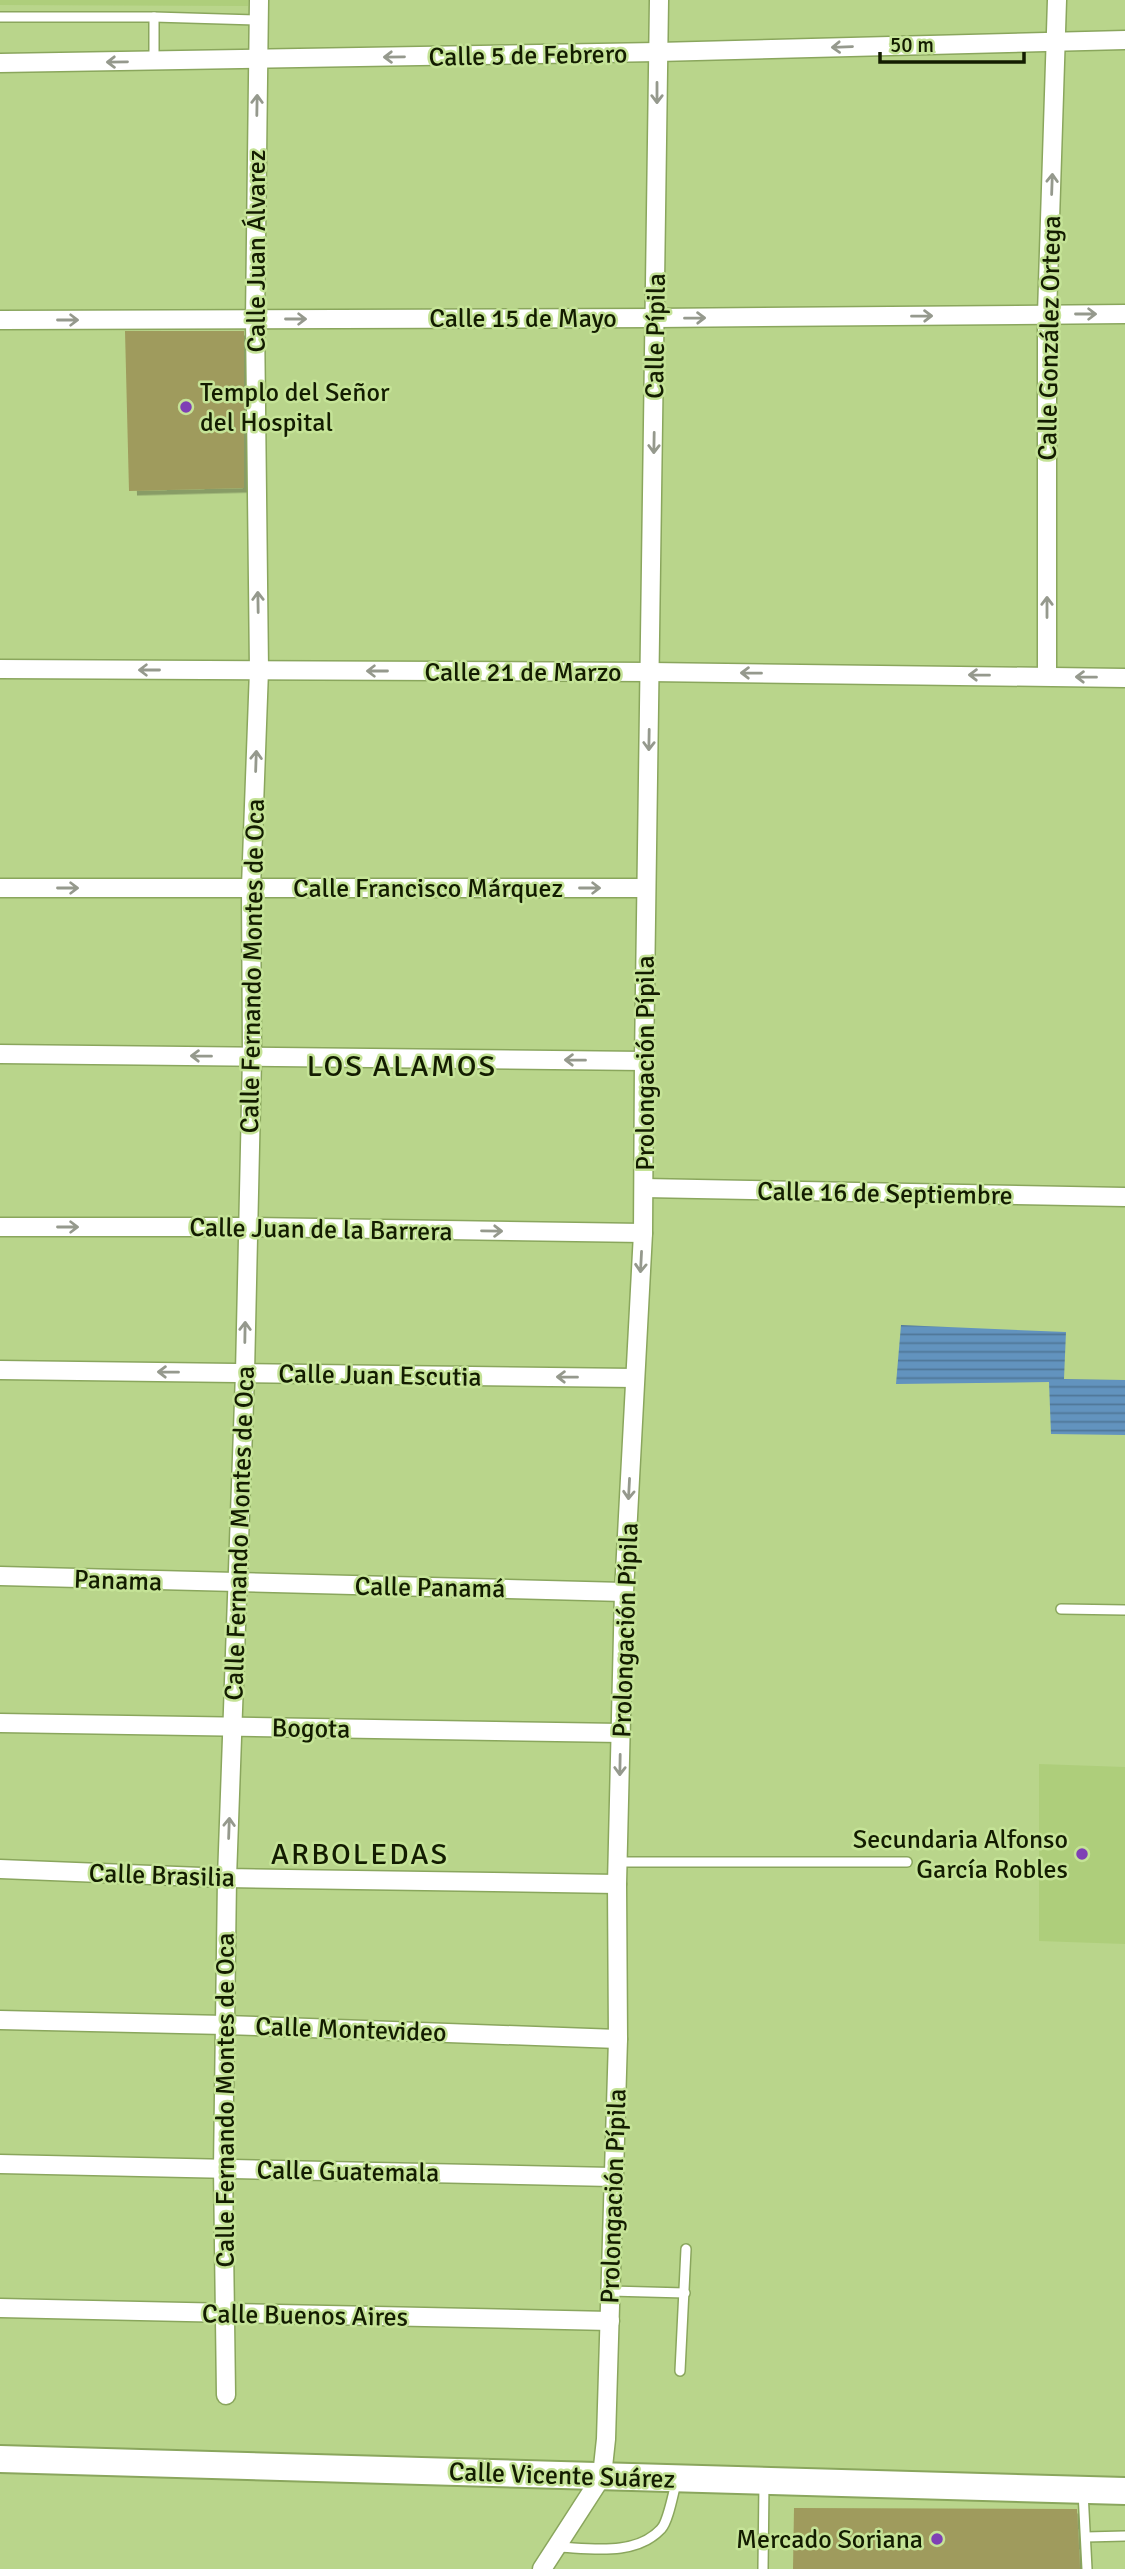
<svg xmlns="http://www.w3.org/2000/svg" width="1125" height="2569" font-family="Signika,sans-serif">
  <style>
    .built { fill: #aece7b }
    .water { fill: url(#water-rules) }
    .building { fill: #9f9b5d; filter: url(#shadow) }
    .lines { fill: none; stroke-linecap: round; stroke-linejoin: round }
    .lane-casing { stroke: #8aa65d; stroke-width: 12 }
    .street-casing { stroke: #8aa65d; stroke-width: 21 }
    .secondary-casing { stroke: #8aa65d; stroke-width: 30 }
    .lane { stroke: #fff; stroke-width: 9 }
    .street { stroke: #fff; stroke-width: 18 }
    .secondary { stroke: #fff; stroke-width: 26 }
    .oneway { stroke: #95998d }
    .poi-dot { fill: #7f40b5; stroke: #c5e397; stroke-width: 2.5 }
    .labels { text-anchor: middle; stroke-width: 5; stroke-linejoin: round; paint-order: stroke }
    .street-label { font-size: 26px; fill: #131c01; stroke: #c5e397 }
    .poi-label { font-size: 26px; fill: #131c01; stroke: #c5e397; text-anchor: end }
    .quarter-label { font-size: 30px; letter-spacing: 2px; fill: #131c01; stroke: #c5e397 }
  </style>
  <defs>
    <pattern id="water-rules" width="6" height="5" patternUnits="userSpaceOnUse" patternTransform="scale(1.75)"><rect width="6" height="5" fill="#6293be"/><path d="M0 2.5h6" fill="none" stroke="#507798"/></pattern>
    <filter id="shadow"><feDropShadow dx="8" dy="4.5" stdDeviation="0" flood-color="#0004"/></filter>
  </defs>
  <rect width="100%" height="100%" fill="#b9d58b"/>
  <!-- built -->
  <g class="built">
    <polygon points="0,0 248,0 248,6 0,5"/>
    <polygon points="1039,1764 1125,1767 1125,1944 1039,1941"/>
  </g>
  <!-- water -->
  <polygon class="water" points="901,1325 1066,1332 1064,1379 1125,1380 1125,1435 1051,1434 1049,1382 896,1384"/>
  <!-- building -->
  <g class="building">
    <polygon points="125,331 244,331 244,488 129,491"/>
    <polygon points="794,2508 1077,2509 1080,2569 793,2569"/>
  </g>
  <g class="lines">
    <!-- lane casing -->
    <g class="lane-casing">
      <g id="lane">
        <polyline points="0,17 154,17 258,20"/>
        <polyline points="154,17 154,62"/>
        <polyline points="1061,1609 1125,1610"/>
        <polyline points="618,1862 907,1862"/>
        <polyline points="610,2291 685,2293"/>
        <polyline points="680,2371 686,2249"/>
        <polyline points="1083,2492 1087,2569"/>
        <polyline points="1086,2537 1125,2536"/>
        <path d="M556 2547C589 2548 635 2557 661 2529 668 2522 673 2494 676 2483"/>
        <polyline points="763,2569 764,2483"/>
      </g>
    </g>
    <!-- street casing -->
    <g class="street-casing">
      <g id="street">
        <polyline points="0,63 658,52 1125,40"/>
        <polyline points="0,320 656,318 1125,314"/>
        <polyline points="0,669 650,672 1125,678"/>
        <polyline points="1047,676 1047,314 1057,0"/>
        <polyline points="0,888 646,888"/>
        <polyline points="0,1054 644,1061"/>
        <polyline points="644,1188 1125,1197"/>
        <polyline points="0,1227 247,1227 643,1233"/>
        <polyline points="0,1370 635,1378"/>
        <polyline points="0,1576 624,1592"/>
        <polyline points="0,1723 621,1733"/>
        <polyline points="0,1869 227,1878 617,1884"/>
        <polyline points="0,2020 225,2025 618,2039"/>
        <polyline points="0,2164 612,2177"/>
        <polyline points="0,2308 610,2321"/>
        <polyline points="226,2395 223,2168 227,1878 245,1373 252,1057 251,887 259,670 255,319 259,0"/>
        <polyline points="542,2569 602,2476 606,2439 618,2039 617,1884 624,1592 643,1233 644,1061 659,0"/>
      </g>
    </g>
    <!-- secondary casing -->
    <g class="secondary-casing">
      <polyline id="secondary" points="0,2459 1125,2491"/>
    </g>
    <!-- lane -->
    <use href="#lane" class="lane"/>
    <!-- street -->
    <use href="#street" class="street"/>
    <!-- secondary -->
    <use href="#secondary" class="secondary"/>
  </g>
  <!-- one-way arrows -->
  <defs><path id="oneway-shaft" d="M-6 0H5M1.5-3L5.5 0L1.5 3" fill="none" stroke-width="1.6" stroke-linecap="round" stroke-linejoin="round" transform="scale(1.75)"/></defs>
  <g class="oneway">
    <use href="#oneway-shaft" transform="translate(842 47) rotate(178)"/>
    <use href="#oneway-shaft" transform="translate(394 57) rotate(179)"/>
    <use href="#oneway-shaft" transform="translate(117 62) rotate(179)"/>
    <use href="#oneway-shaft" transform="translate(657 93) rotate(90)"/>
    <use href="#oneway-shaft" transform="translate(257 105) rotate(-89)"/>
    <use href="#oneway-shaft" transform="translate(1052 184) rotate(-88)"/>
    <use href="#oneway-shaft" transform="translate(1086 314)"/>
    <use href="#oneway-shaft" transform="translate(922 316) rotate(-1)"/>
    <use href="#oneway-shaft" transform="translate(695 318) rotate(-1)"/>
    <use href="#oneway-shaft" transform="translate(296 319)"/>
    <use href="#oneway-shaft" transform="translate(68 320)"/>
    <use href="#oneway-shaft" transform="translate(654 443) rotate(91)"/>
    <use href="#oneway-shaft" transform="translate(258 602) rotate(-91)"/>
    <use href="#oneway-shaft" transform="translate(1047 607) rotate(-90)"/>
    <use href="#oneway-shaft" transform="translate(149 670) rotate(-180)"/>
    <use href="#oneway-shaft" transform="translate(377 671) rotate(-180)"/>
    <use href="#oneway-shaft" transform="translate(751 673) rotate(-179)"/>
    <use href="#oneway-shaft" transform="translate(979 675) rotate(-179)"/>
    <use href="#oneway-shaft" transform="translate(1086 677) rotate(-179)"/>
    <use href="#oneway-shaft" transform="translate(649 740) rotate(91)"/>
    <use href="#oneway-shaft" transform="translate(256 761) rotate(-88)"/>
    <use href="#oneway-shaft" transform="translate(68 888)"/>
    <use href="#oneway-shaft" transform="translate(590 888)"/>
    <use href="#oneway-shaft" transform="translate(201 1056) rotate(-179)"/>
    <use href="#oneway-shaft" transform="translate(575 1060) rotate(-179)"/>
    <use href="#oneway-shaft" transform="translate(68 1227)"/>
    <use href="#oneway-shaft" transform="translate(492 1231) rotate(1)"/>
    <use href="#oneway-shaft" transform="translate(641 1262) rotate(93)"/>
    <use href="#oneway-shaft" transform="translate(245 1332) rotate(-89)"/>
    <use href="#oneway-shaft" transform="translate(168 1372) rotate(-179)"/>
    <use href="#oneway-shaft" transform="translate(567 1377) rotate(-179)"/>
    <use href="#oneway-shaft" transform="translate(629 1489) rotate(93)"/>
    <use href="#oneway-shaft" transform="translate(620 1765) rotate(91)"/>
    <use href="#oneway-shaft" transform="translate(229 1828) rotate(-88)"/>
  </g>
  <!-- markers -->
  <g class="poi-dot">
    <circle cx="186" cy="407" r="7"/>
    <circle cx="1082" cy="1854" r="7"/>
    <circle cx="937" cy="2539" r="7"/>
  </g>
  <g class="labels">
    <!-- street labels -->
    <g class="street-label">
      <text transform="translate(528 55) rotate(-1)" y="9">Calle 5 de Febrero</text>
      <text transform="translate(256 251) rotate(-90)" y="9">Calle Juan Álvarez</text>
      <text x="523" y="327">Calle 15 de Mayo</text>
      <text transform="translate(655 336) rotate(-89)" y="9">Calle Pípila</text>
      <text transform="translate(1049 338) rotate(-89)" y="9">Calle González Ortega</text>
      <text x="523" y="681">Calle 21 de Marzo</text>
      <text x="428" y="897">Calle Francisco Márquez</text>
      <text transform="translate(252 966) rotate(-89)" y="9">Calle Fernando Montes de Oca</text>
      <text transform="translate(645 1063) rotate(-90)" y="9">Prolongación Pípila</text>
      <text transform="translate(885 1193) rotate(1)" y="9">Calle 16 de Septiembre</text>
      <text transform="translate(321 1229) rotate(1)" y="9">Calle Juan de la Barrera</text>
      <text transform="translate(380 1375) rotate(1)" y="9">Calle Juan Escutia</text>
      <text transform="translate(239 1533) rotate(-88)" y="9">Calle Fernando Montes de Oca</text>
      <text transform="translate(118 1580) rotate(2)" y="9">Panama</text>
      <text transform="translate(430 1587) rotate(1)" y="9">Calle Panamá</text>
      <text transform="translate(625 1630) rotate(-88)" y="9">Prolongación Pípila</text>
      <text transform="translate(311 1728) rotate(1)" y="9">Bogota</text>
      <text transform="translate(162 1875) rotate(2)" y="9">Calle Brasilia</text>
      <text transform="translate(351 2029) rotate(2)" y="9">Calle Montevideo</text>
      <text transform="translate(225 2100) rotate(-90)" y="9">Calle Fernando Montes de Oca</text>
      <text transform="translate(348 2171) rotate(1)" y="9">Calle Guatemala</text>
      <text transform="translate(613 2196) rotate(-88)" y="9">Prolongación Pípila</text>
      <text transform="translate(305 2315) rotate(1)" y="9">Calle Buenos Aires</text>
      <text transform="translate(562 2475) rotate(2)" y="9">Calle Vicente Suárez</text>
    </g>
    <!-- poi labels -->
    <g class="poi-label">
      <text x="200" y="401" text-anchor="start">Templo del Señor<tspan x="200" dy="30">del Hospital</tspan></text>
      <text x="1068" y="1848">Secundaria Alfonso<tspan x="1068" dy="30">García Robles</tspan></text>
      <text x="923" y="2548">Mercado Soriana</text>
    </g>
    <!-- quarter labels -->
    <g class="quarter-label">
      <text x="402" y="1076">LOS ALAMOS</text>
      <text x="360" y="1864">ARBOLEDAS</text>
    </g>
  </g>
  <!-- scale -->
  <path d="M880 52v10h144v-10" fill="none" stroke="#131c01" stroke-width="3.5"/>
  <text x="890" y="52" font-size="21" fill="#131c01" stroke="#c5e397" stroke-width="5" paint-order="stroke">50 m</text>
</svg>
